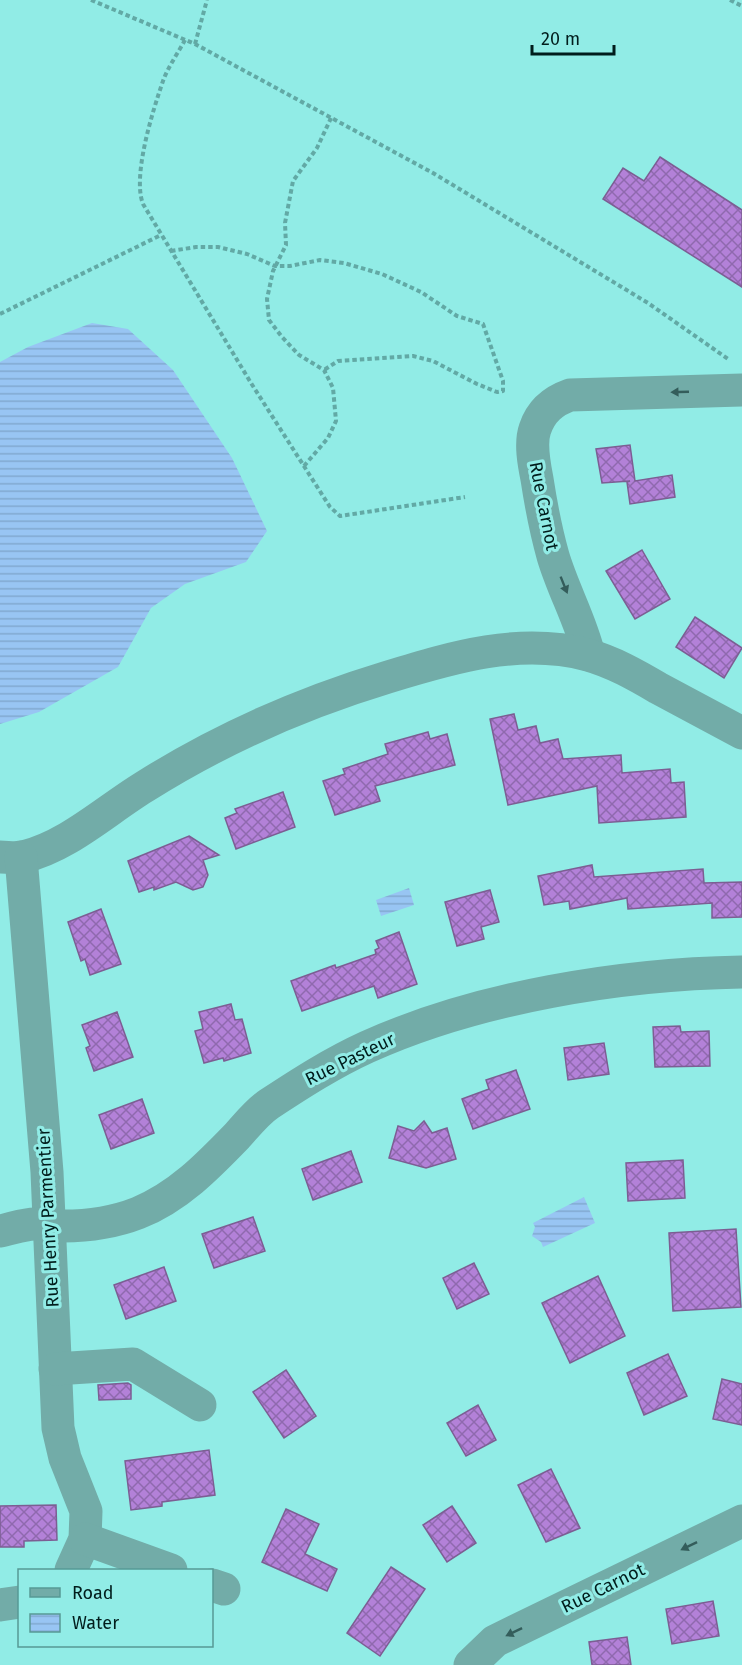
<svg xmlns="http://www.w3.org/2000/svg" width="742" height="1665" font-family="'Fira Sans',sans-serif">
  <style>
    .water { fill: url(#water-rules) }
    .building { fill: url(#building-cross-hatch); stroke: #7c5e93; stroke-width: 1.5 }
    .lines { fill: none; stroke-linecap: round; stroke-linejoin: round }
    .path { stroke: #62a9a5; stroke-width: 4; stroke-dasharray: 4.5 3; stroke-linecap: butt }
    .minor { stroke: #72aca8; stroke-width: 33 }
    .oneway { fill: #345d5b }
    .labels { text-anchor: middle; stroke-width: 6; stroke-linejoin: round; paint-order: stroke }
    .street-label { font-size: 18px; fill: #011d1c; stroke: #91ece6 }
  </style>
  <defs>
    <pattern id="water-rules" width="6" height="5" patternUnits="userSpaceOnUse" patternTransform="scale(1.5)"><rect width="6" height="5" fill="#98c5f3"/><path d="M0 2.5h6" fill="none" stroke="#81a9d0"/></pattern>
    <pattern id="building-cross-hatch" width="8" height="8" patternUnits="userSpaceOnUse" patternTransform="scale(1.5)"><rect width="8" height="8" fill="#b381d8"/><path d="M0 0l8 8M0 8l8-8" fill="none" stroke="#8f69ae"/></pattern>
  </defs>
  <rect width="100%" height="100%" fill="#91ece6"/>
  <!-- water -->
  <g class="water">
    <polygon points="92,323 128,329 173,370 232,458 267,531 246,562 185,584 151,608 118,667 39,712 0,724 0,362 28,347"/>
    <polygon points="409,888 414,905 381,916 376,900"/>
    <polygon points="584,1197 595,1223 543,1247 541,1242 532,1236 535,1227 533,1223"/>
  </g>
  <!-- building -->
  <g class="building">
    <polygon points="660,157 742,210 742,287 603,199 623,168 644,181"/>
    <polygon points="630,445 635,481 672,475 675,497 630,504 627,482 630,481 602,483 596,449"/>
    <polygon points="642,550 670,599 635,619 606,571"/>
    <polygon points="695,617 742,648 724,678 676,647"/>
    <polygon points="514,714 518,730 536,726 540,743 558,739 563,759 621,755 622,773 670,769 671,783 684,782 686,817 599,823 597,786 508,805 490,719"/>
    <polygon points="428,732 430,739 447,734 455,765 375,786 380,801 335,815 323,781 345,774 343,769 388,754 385,744"/>
    <polygon points="283,792 295,827 236,849 225,818 237,813 235,809"/>
    <polygon points="189,836 219,855 203,860 208,875 203,887 193,890 176,882 154,890 154,887 139,892 128,861"/>
    <polygon points="592,865 594,877 703,869 704,883 742,882 742,917 712,918 712,903 628,909 627,898 570,909 569,901 544,905 538,876"/>
    <polygon points="490,890 499,922 481,927 484,939 457,946 445,902"/>
    <polygon points="101,909 121,964 90,975 85,959 81,961 68,922"/>
    <polygon points="399,932 417,984 378,998 374,986 302,1011 291,981 335,965 336,968 376,954 375,950 379,948 376,941"/>
    <polygon points="231,1004 235,1020 242,1019 251,1053 224,1061 223,1058 204,1063 195,1031 203,1029 199,1012"/>
    <polygon points="117,1012 133,1057 94,1071 86,1048 90,1046 82,1025"/>
    <polygon points="680,1026 681,1032 709,1031 710,1066 655,1067 653,1027"/>
    <polygon points="604,1043 609,1074 568,1080 564,1048"/>
    <polygon points="516,1070 530,1109 473,1129 462,1099 489,1089 486,1080"/>
    <polygon points="142,1099 154,1133 111,1149 99,1115"/>
    <polygon points="424,1121 432,1133 447,1128 456,1159 426,1168 389,1158 398,1126 414,1131"/>
    <polygon points="351,1151 362,1182 313,1200 302,1169"/>
    <polygon points="683,1160 685,1198 628,1201 626,1163"/>
    <polygon points="253,1217 265,1251 214,1268 202,1234"/>
    <polygon points="736,1229 741,1307 673,1311 669,1233"/>
    <polygon points="474,1263 489,1294 457,1309 443,1278"/>
    <polygon points="164,1267 176,1301 126,1319 114,1285"/>
    <polygon points="598,1276 625,1336 570,1363 542,1303"/>
    <polygon points="668,1354 687,1396 644,1415 627,1373"/>
    <polygon points="286,1370 316,1416 284,1438 253,1392"/>
    <polygon points="722,1379 742,1384 742,1425 713,1419"/>
    <polygon points="128,1383 131,1385 131,1399 99,1400 98,1385"/>
    <polygon points="478,1405 496,1440 466,1456 447,1423"/>
    <polygon points="209,1450 215,1495 162,1502 162,1506 131,1510 125,1461"/>
    <polygon points="551,1469 580,1528 546,1542 518,1485"/>
    <polygon points="56,1505 57,1540 24,1541 24,1547 0,1547 0,1506"/>
    <polygon points="452,1506 476,1543 447,1562 423,1525"/>
    <polygon points="286,1509 319,1524 305,1554 337,1569 327,1591 262,1562"/>
    <polygon points="391,1567 425,1589 380,1656 347,1633"/>
    <polygon points="713,1601 719,1636 672,1644 666,1609"/>
    <polygon points="627,1637 631,1665 592,1665 589,1642"/>
  </g>
  <g class="lines">
    <!-- path -->
    <g class="path">
      <polyline points="91,0 195,44 433,173 648,303 728,359"/>
      <polyline points="730,0 742,6"/>
      <path d="M185 40C178 53 168 67 163 81 153 110 132 176 143 204L251 383 330 507 340 516 465 497"/>
      <polyline points="195,44 207,0"/>
      <polyline points="171,251 196,247 218,247 247,254 275,266 290,266 320,260 344,263 382,274 421,292 457,316 483,324 503,381 503,391 497,392 477,384 433,361 413,356 338,361 324,370"/>
      <polyline points="0,314 161,235"/>
      <polyline points="304,466 328,438 336,421 333,388 324,370 299,355 282,337 269,320 267,299 273,271 286,245 285,223 293,181 317,148 331,118"/>
    </g>
    <!-- minor -->
    <g class="minor">
      <path d="M589 655C581 621 563 590 553 556 546 531 541 505 537 479 534 464 530 443 535 429 541 411 553 401 570 395L742 390"/>
      <path d="M0 857C7 857 16 859 23 857 68 846 105 811 144 787 220 739 302 703 388 677 453 657 520 637 588 655 613 662 636 675 658 688 686 703 714 718 742 733"/>
      <polyline points="21,857 47,1172 58,1428 65,1458 86,1511 85,1539 71,1570"/>
      <path d="M0 1231C11 1229 24 1224 35 1224 44 1224 53 1226 63 1226 87 1226 115 1222 138 1213 178 1197 208 1166 237 1136 247 1125 257 1112 269 1104 301 1083 332 1063 367 1047 478 997 621 974 742 972"/>
      <polyline points="55,1369 133,1364 200,1405"/>
      <polyline points="85,1539 171,1570"/>
      <polyline points="212,1585 224,1589"/>
      <polyline points="0,1605 20,1602"/>
      <polyline points="470,1665 495,1641 742,1521"/>
    </g>
  </g>
  <!-- one-way arrows -->
  <defs><path id="oneway-solid" d="M-6-.8H1V-3.2L6.5 0L1 3.2V.8H-6Z" transform="scale(1.5)"/></defs>
  <g class="oneway">
    <use href="#oneway-solid" transform="translate(680 392) rotate(178)"/>
    <use href="#oneway-solid" transform="translate(564 585) rotate(68)"/>
    <use href="#oneway-solid" transform="translate(689 1546) rotate(154)"/>
    <use href="#oneway-solid" transform="translate(514 1632) rotate(154)"/>
  </g>
  <g class="labels">
    <!-- street labels -->
    <g class="street-label">
      <text transform="translate(544 506) rotate(79)" y="6">Rue Carnot</text>
      <text transform="translate(350 1059) rotate(-26)" y="6">Rue Pasteur</text>
      <text transform="translate(48 1218) rotate(-93)" y="6">Rue Henry Parmentier</text>
      <text transform="translate(603 1588) rotate(-26)" y="6">Rue Carnot</text>
    </g>
  </g>
  <!-- legend -->
  <rect x="18" y="1569" width="195" height="78" fill="#91ece6" stroke="#579995" stroke-width="1.5"/>
  <rect x="30" y="1588" width="30" height="9" fill="#72aca8" stroke="#579995" stroke-width="1.5"/>
  <text x="72" y="1599" font-size="18" fill="#011d1c">Road</text>
  <rect x="30" y="1614" width="30" height="18" fill="url(#water-rules)" stroke="#579995" stroke-width="1.5"/>
  <text x="72" y="1629" font-size="18" fill="#011d1c">Water</text>
  <!-- scale -->
  <path d="M532 45v9h82v-9" fill="none" stroke="#011d1c" stroke-width="3"/>
  <text x="541" y="45" font-size="18" fill="#011d1c" stroke="#91ece6" stroke-width="4.5" paint-order="stroke">20 m</text>
</svg>
